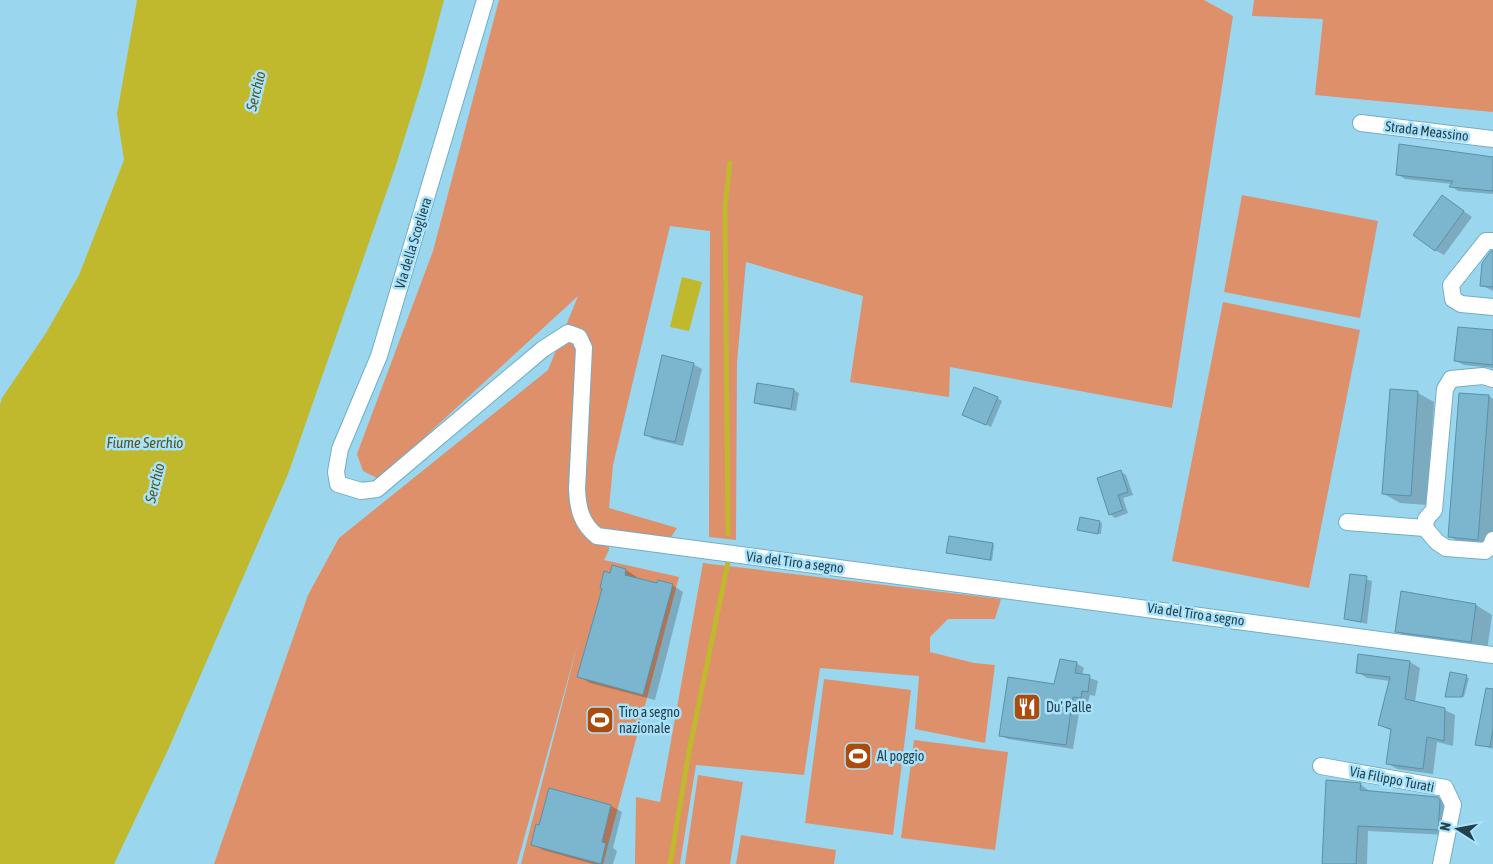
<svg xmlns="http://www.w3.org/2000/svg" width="1493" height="864" font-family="'Asap Condensed',sans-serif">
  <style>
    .green { fill: #de906b }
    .water { fill: #c0b82d }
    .shadow { fill: #0003 }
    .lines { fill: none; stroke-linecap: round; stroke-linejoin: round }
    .stream { stroke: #c0b82d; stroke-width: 5 }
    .building { fill: #7cb6ce; stroke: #5891a8 }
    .street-casing { stroke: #73adc5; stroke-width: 18 }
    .street { stroke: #fff; stroke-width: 16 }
    .labels { text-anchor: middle; stroke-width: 5; stroke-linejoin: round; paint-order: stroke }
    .street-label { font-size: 14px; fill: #273f49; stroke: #a8e3fd }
    .poi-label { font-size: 14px; fill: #273f49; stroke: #a8e3fd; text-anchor: start }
    .water-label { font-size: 15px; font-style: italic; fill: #575420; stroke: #a8e3fd }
  </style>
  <rect width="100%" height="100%" fill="#9bd6ef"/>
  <!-- green -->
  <g class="green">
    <polygon points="499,0 1204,0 1233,16 1172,408 950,367 949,397 850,382 863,296 746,262 737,362 736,540 709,537 710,231 670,226 613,465 609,508 677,528 670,539 609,530 609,550 604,560 679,577 603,864 521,864 579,639 517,864 214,864 308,595 339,538 548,370 578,296 379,479 363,471 357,454 433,251"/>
    <polygon points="1254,0 1493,0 1493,112 1315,95 1323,19 1252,16"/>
    <polygon points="1242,195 1378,221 1360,318 1224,292"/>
    <polygon points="1223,302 1360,330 1309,588 1172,561"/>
    <polygon points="703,563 1001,599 995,619 948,619 930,637 930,652 974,663 995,665 985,743 915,729 919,676 820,668 804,775 696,765 680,864 635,864 636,797 660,802"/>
    <polygon points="824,679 911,690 893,835 805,823"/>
    <polygon points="914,740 1008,752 995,850 901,838"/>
    <polygon points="698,775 743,782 730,864 685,864"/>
    <polygon points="741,835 836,850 834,864 736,864"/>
  </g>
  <!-- water -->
  <g class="water">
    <polygon points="137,0 444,0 423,79 395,168 288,474 168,750 114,864 0,864 0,405 2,398 46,333 79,275 124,160 117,114"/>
    <polygon points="682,277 702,282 689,331 670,327"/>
  </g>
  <!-- shadow -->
  <g class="shadow">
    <polygon points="1493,159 1493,194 1458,191 1451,186 1452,184 1405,179 1397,174"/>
    <polygon points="1451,202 1472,217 1444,255 1435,250"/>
    <polygon points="1493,263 1493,291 1481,285"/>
    <polygon points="1493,332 1493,368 1464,365 1456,361"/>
    <polygon points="693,364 702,369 683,446 653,439 645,434"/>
    <polygon points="794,390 799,393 796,411 760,405 755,402"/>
    <polygon points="1418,393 1434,402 1427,505 1400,503 1384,494"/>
    <polygon points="1460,394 1489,396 1493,399 1493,549 1465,546 1449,536"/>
    <polygon points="997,398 1002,401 991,427 969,417"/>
    <polygon points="1121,472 1126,475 1133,495 1123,498 1128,513 1115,518 1110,514"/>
    <polygon points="1081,518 1102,523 1101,534 1081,531"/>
    <polygon points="992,544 994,545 992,561 948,553"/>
    <polygon points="613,567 626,570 637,577 636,579 658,585 672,585 683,592 655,700 590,683 579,676"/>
    <polygon points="1351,575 1372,581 1367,624 1345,619"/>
    <polygon points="1476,605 1492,615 1487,651 1413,641 1397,631"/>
    <polygon points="1359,656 1410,662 1420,668 1415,702 1445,710 1455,715 1453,746 1437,742 1433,774 1397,769 1387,763 1392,731 1379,725 1390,681 1367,678 1357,672"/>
    <polygon points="1076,663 1084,668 1082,675 1098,681 1095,696 1090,695 1088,702 1081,701 1073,749 1008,739 1000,735 1055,686"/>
    <polygon points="1451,673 1469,678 1464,697 1446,696"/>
    <polygon points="1493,713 1493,749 1477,744"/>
    <polygon points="1360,784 1371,792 1420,795 1438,798 1448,804 1448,835 1368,831 1367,864 1323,864"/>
    <polygon points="550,789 611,806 622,812 613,848 617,851 613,864 593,864 543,850 532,844 540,827"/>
  </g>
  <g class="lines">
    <!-- stream -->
    <g class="stream">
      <polyline points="728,534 725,206 730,163"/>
      <polyline points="670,864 689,752 728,562"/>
    </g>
  </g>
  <!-- building -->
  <g class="building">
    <polygon points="1399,144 1493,157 1493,191 1449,187 1453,181 1396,175"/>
    <polygon points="1442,195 1464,211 1435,251 1413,235"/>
    <polygon points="1491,251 1493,251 1493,287 1480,286 1482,263"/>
    <polygon points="1458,327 1493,330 1493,365 1454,361"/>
    <polygon points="662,355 694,363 675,442 644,435"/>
    <polygon points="757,383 794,389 791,409 754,403"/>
    <polygon points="974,387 998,397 986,425 962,415"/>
    <polygon points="1390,389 1418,391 1411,496 1382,494"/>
    <polygon points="1459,393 1489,395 1478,540 1448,537"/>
    <polygon points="1121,470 1128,492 1118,495 1123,510 1109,515 1097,478"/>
    <polygon points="1080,517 1100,521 1098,534 1077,530"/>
    <polygon points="949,536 993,543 990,560 946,553"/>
    <polygon points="612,565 626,569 625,575 657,583 658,580 673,584 643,695 577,677 602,589 600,588 604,571 610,573"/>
    <polygon points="1350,574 1367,576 1361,622 1344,619"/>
    <polygon points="1401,591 1476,604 1471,642 1395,632"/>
    <polygon points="1358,654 1410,661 1405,699 1445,708 1444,741 1427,737 1423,769 1386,764 1391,729 1378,725 1390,677 1356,673"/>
    <polygon points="1060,659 1077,662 1075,673 1090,675 1088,692 1082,691 1081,698 1073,697 1066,745 999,736 1008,677 1054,684"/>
    <polygon points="1450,672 1467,675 1462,697 1445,697"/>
    <polygon points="1486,688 1493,689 1493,729 1490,747 1475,745"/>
    <polygon points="1326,780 1361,783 1360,790 1438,797 1440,801 1438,830 1358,826 1356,864 1322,864"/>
    <polygon points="549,788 611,805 602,842 606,843 601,864 531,845 536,824 539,825"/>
  </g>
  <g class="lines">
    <!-- street casing -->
    <g class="street-casing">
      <g id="street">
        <path d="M485 0 379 356 340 449 336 472 338 484 361 491 377 489 543 349 568 333 579 337 584 348 577 489C578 509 581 523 597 536L1493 655"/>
        <polyline points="1361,123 1493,139"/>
        <polyline points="1493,241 1486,241 1451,285 1453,299 1461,304 1493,307"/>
        <polyline points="1347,522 1425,528 1437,542 1446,548 1485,551 1491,546 1493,540"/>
        <polyline points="1425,528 1426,519 1434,510 1445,389 1451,379 1483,376 1493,379"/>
        <polyline points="1321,766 1445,788 1453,805 1441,864"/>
      </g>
    </g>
    <!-- street -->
    <use href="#street" class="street"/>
  </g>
  <!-- icons -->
  <defs>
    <g id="restaurant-square" transform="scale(1.4375)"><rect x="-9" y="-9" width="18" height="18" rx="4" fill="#ad4b0c" stroke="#a8e3fd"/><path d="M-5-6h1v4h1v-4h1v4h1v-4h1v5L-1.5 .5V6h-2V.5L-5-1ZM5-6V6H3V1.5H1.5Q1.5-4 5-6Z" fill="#fff"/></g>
    <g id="stadium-square" transform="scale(1.4375)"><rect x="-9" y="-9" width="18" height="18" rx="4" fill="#ad4b0c" stroke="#a8e3fd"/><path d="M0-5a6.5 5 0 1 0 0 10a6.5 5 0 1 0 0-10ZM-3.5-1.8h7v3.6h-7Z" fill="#fff"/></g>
  </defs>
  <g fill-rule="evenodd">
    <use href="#restaurant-square" x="1027" y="707"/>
    <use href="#stadium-square" x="600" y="720"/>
    <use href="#stadium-square" x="858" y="756"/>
  </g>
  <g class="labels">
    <!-- street labels -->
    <g class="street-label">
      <text transform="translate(1427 131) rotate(7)" y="5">Strada Meassino</text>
      <text transform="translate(413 243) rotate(-73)" y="5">Via della Scogliera</text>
      <text transform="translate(795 562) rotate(7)" y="5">Via del Tiro a segno</text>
      <text transform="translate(1196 614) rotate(8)" y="5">Via del Tiro a segno</text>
      <text transform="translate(1392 779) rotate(11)" y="5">Via Filippo Turati</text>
    </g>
    <!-- poi labels -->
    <g class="poi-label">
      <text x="1046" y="712">Du' Palle</text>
      <text x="619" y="717">Tiro a segno<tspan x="619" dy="16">nazionale</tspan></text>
      <text x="877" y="761">Al poggio</text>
    </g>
    <!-- water labels -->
    <g class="water-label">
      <text transform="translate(256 91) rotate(-76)" y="5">Serchio</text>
      <text x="145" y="448">Fiume Serchio</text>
      <text transform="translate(155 483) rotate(-76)" y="5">Serchio</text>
    </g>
  </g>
  <!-- north arrow -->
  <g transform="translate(1458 829) rotate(281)" stroke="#a8e3fd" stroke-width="4" paint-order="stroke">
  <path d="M0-4L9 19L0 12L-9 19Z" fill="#273f49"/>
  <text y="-8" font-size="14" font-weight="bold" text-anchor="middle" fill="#273f49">N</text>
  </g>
</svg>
